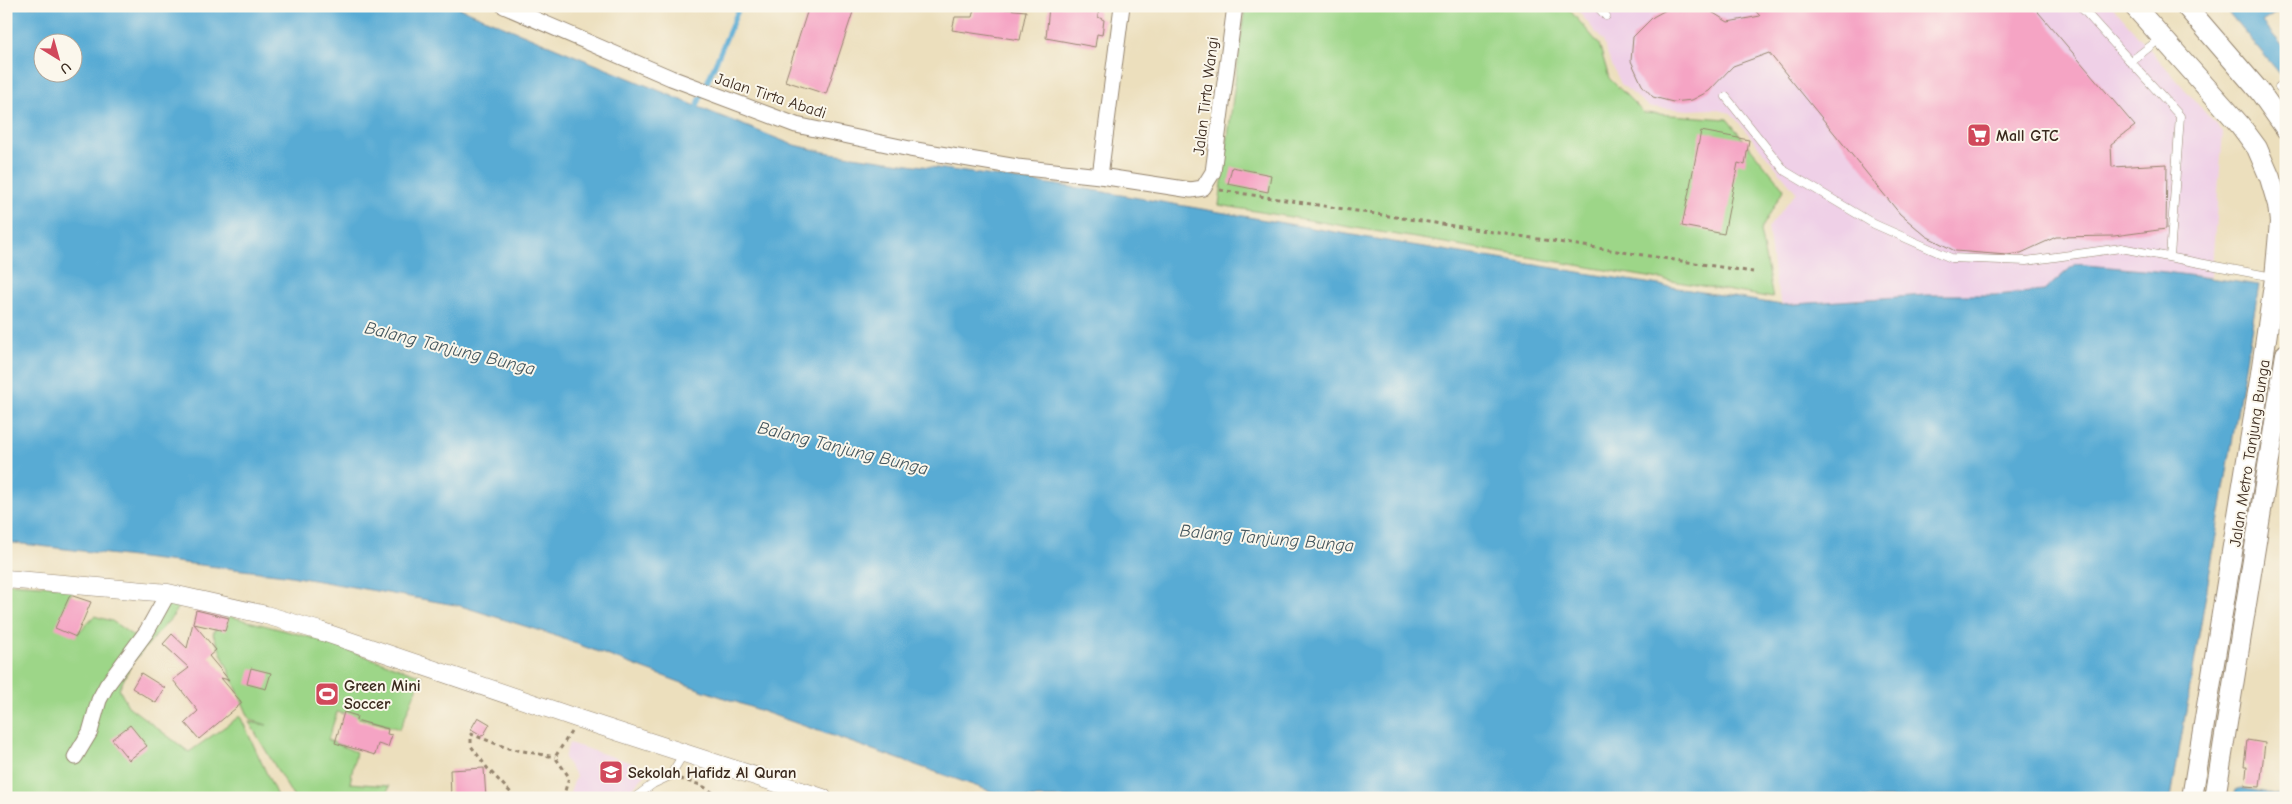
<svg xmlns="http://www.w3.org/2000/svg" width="2292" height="804" font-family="'Comic Neue',sans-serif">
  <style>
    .built { fill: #efd0e7 }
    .green { fill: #9dd688; stroke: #6c8053 }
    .water { fill: #58abd4; stroke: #4a6a79; fill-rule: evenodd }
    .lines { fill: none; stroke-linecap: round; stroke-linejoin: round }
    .stream { stroke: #58abd4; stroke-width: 5 }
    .building { fill: #f5a4c4 }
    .service-casing { stroke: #94846e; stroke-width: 9 }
    .minor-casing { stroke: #94846e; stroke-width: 17 }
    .tertiary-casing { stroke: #94846e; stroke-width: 19 }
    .secondary-casing { stroke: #94846e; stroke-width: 22 }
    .path { stroke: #94846e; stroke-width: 3; stroke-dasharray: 4 4; stroke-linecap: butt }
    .service { stroke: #fff; stroke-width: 8 }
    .minor { stroke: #fff; stroke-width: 15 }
    .tertiary { stroke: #fff; stroke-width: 18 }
    .secondary { stroke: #fff; stroke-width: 20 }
    .labels { text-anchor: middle; stroke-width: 4; stroke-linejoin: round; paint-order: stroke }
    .street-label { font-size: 16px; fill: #3b2a1e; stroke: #fbf7ec }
    .poi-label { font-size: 16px; font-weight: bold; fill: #3b2a1e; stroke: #fbf7ec; text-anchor: start }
    .water-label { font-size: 18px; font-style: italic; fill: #45575e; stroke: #fbf7ec }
  </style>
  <rect width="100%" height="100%" fill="#fbf7ec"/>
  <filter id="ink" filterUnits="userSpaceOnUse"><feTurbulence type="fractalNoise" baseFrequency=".02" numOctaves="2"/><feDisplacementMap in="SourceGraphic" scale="10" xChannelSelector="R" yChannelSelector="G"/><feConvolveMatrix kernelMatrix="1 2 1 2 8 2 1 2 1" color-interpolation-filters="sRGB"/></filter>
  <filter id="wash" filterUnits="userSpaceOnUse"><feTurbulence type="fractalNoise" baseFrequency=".0096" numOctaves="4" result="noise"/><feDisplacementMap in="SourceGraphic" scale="20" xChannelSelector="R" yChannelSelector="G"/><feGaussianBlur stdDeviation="1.12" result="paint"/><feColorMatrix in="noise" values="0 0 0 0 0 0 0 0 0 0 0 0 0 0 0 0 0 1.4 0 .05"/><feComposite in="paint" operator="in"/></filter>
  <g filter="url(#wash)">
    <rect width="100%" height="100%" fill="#ecdfbd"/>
    <!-- built -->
    <g class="built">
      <polygon points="1574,6 2112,6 2223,133 2211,277 2075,264 2044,291 1995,295 1926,295 1782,305 1775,282 1768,228 1796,192 1731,113 1714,109 1689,110 1649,107 1621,84 1610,61 1603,41"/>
      <polygon points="569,743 651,769 623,798 568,798 576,776 564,758"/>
    </g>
    <!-- green -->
    <g class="green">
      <polygon points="1245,6 1566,6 1599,44 1609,78 1644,113 1727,119 1784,189 1760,231 1773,298 1219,205"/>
      <polygon points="6,583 74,587 60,619 80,631 94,616 112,621 136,638 163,591 184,594 173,616 132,663 119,689 128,706 189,752 240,716 278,798 6,798"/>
      <polygon points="221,614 313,638 422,676 400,729 337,712 328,740 356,752 350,783 389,786 386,798 294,798 249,722 267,725 250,720 213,634"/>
    </g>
    <!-- water -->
    <g class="water">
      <path d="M6 6H455L713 113 791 144 824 152 1092 190 1387 241 1782 305 1926 295H1995L2044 291 2075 264 2166 272 2259 285 2171 798H1010L693 687 550 634 461 606 285 575 6 542ZM42 42H72V72H42Z"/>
      <polygon points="2223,6 2286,6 2262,22 2286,50 2286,81"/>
      <polygon points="2241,788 2286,796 2286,798 2234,798 2236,790"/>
    </g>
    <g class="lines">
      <!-- stream -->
      <polyline class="stream" points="697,106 740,6"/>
    </g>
    <g id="blocks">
      <!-- building -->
      <g class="building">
        <polygon points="809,6 834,6 853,12 826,94 785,81"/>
        <polygon points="975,6 1026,11 1020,40 952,30 955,17 972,17"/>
        <polygon points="1049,6 1099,6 1098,17 1104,20 1102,35 1097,34 1095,47 1046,38"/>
        <polygon points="1673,6 1702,6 1728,22 1760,16 1751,6 2033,6 2135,126 2111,144 2112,167 2167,164 2166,229 2114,236 2056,237 2021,253 2007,255 1955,251 1926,236 1900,214 1769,53 1733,66 1709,91 1692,100 1673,102 1653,97 1642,85 1631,61 1633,37 1653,17"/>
        <polygon points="1701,131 1749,140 1745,165 1738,163 1724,234 1682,226"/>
        <polygon points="1232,167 1271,175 1268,192 1228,184"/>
        <polygon points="70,595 91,602 76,637 55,628"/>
        <polygon points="196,610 229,618 225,631 194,624 216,650 209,656 229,680 221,678 242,703 199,739 185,723 198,711 173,680 189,668 163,644 172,634 187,648"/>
        <polygon points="251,668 271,673 266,689 247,684"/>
        <polygon points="141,673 165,688 156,703 132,688"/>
        <polygon points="344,712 357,716 356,720 388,729 387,734 392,735 388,747 378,744 375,755 335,743"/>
        <polygon points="478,717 490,724 483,736 471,729"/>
        <polygon points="130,725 147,746 129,760 112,739"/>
        <polygon points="2247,740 2265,743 2260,787 2245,786 2247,766 2244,766"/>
        <polygon points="484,768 486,798 451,798 450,770"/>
      </g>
    </g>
  </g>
  <g filter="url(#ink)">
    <use href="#blocks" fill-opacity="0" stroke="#94846e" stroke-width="1"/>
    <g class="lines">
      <!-- service casing -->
      <g class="service-casing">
        <g id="service">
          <polyline points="1597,6 1606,16"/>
          <polyline points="2080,6 2180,116 2170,257"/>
          <polyline points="2130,62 2161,38"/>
          <polyline points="2279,87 2286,82"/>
          <polyline points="1726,97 1785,171 1874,224 1951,258 2026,261 2121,248 2273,277"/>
          <polyline points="634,798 653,784 670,776 684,753"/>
        </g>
      </g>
      <!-- minor casing -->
      <g class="minor-casing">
        <g id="minor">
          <polyline points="504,6 671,78 796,125 910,149 1017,167 1100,176 1191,190 1203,188 1213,172 1235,6"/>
          <polyline points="1100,176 1122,6"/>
          <polyline points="75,757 90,732 99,700 107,685 147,631 168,593"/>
        </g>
      </g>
      <!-- tertiary casing -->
      <g class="tertiary-casing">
        <polyline id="tertiary" points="6,579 168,593 266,615 320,631 579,719 823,798"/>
      </g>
      <!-- secondary casing -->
      <g class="secondary-casing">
        <g id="secondary">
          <polyline points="2134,6 2240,125 2257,148 2270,178 2278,205 2280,222 2275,278 2260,380 2192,798"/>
          <polyline points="2186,6 2260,92 2286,129"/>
          <polyline points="2215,798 2286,354"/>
        </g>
      </g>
      <!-- path -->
      <g class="path">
        <polyline points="1220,190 1753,272"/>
        <polyline points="2282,717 2286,710"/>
        <polyline points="680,779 701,785 721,798"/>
        <polyline points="516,798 488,769 471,746 471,734 507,748 555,757"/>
        <polyline points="563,798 569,777 555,757 571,732"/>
      </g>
      <!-- service -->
      <use href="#service" class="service"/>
      <!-- minor -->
      <use href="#minor" class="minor"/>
      <!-- tertiary -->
      <use href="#tertiary" class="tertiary"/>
      <!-- secondary -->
      <use href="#secondary" class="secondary"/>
    </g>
  </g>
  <!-- icons -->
  <defs>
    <g id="supermarket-square" transform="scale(1.25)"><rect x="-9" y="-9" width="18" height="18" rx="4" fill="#d1495b" stroke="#fbf7ec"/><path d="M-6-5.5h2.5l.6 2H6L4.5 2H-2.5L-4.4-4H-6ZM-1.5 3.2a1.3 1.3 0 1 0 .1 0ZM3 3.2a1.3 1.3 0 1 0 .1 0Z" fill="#fff"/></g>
    <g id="stadium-square" transform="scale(1.25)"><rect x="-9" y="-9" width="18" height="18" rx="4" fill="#d1495b" stroke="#fbf7ec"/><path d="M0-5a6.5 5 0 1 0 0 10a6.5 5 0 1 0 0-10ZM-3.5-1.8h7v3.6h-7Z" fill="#fff"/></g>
    <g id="school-square" transform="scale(1.25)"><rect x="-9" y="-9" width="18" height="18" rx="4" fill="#d1495b" stroke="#fbf7ec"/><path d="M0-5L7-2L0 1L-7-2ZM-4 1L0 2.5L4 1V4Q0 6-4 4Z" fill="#fff"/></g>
  </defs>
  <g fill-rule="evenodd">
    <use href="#supermarket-square" x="1979" y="135"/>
    <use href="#stadium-square" x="327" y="694"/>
    <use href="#school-square" x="611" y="772"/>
  </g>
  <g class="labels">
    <!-- street labels -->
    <g class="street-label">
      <text transform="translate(771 95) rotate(18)" y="6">Jalan Tirta Abadi</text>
      <text transform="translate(1205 96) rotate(-83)" y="6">Jalan Tirta Wangi</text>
      <text transform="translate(2249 453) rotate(-81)" y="6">Jalan Metro Tanjung Bunga</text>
    </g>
    <!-- poi labels -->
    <g class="poi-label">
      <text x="1996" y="141">Mall GTC</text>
      <text x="344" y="691">Green Mini<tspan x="344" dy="18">Soccer</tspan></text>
      <text x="628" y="778">Sekolah Hafidz Al Quran</text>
    </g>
    <!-- water labels -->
    <g class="water-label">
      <text transform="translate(450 348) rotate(14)" y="6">Balang Tanjung Bunga</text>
      <text transform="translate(843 448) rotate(14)" y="6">Balang Tanjung Bunga</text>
      <text transform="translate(1267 538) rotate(5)" y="6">Balang Tanjung Bunga</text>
    </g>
  </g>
  <!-- margin -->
  <rect width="2292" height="804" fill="none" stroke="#fbf7ec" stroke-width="25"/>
  <!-- north arrow -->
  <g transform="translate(58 58) rotate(143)"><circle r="24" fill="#fbf7ec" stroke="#aea59a"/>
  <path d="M0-4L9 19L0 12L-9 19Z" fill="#d1495b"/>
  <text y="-8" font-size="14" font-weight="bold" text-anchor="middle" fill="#3b2a1e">U</text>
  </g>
</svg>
